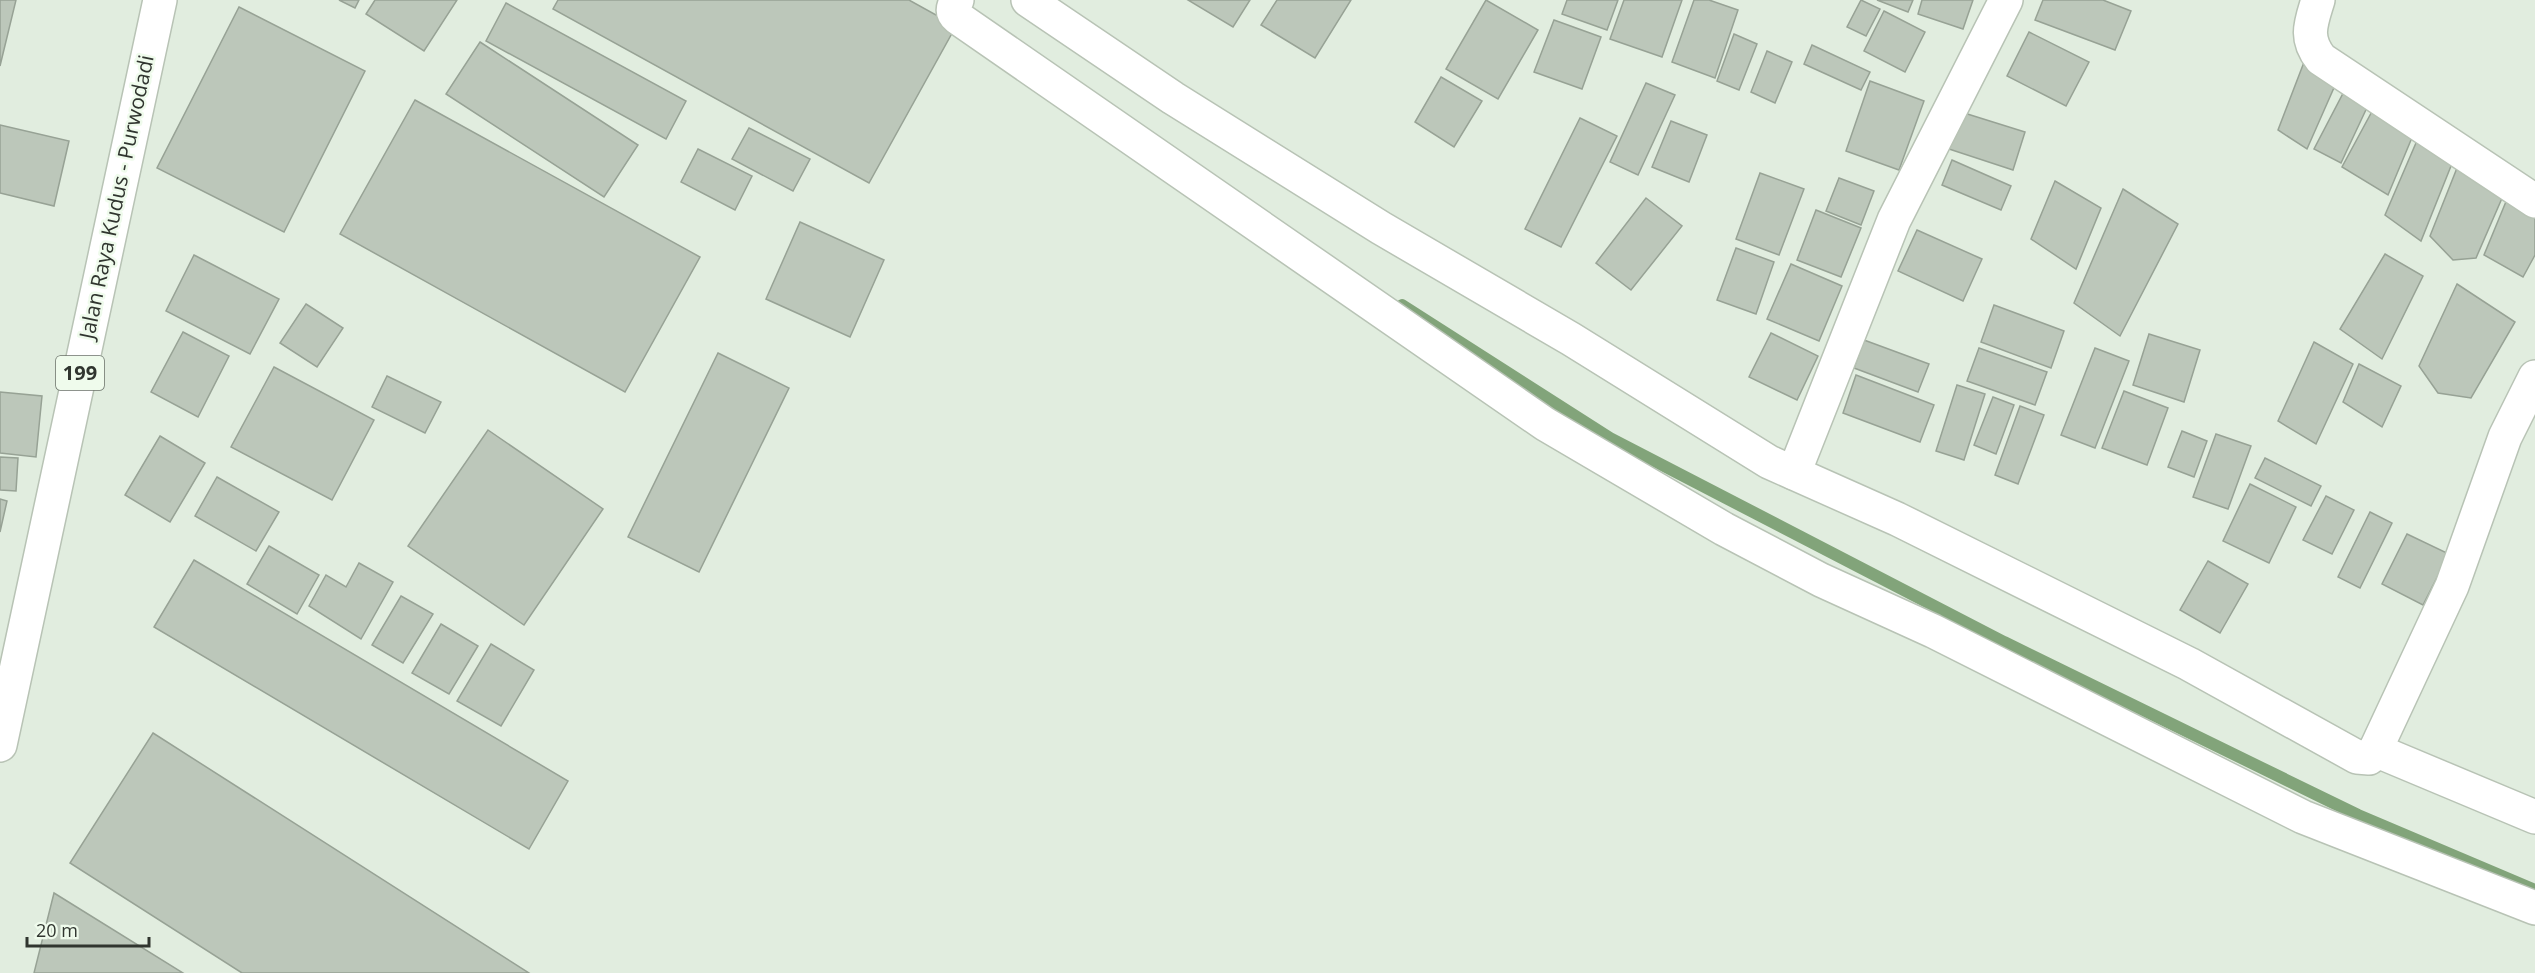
<svg xmlns="http://www.w3.org/2000/svg" width="2535" height="973" font-family="'Open Sans',sans-serif">
  <style>
    .lines { fill: none; stroke-linecap: round; stroke-linejoin: round }
    .stream { stroke: #82a47a; stroke-width: 12 }
    .building { fill: #bcc7ba; stroke: #97a295; stroke-width: 1.5 }
    .minor-casing { stroke: #b8c3b5; stroke-width: 36 }
    .major-casing { stroke: #b8c3b5; stroke-width: 36 }
    .minor { stroke: #fff; stroke-width: 33 }
    .major { stroke: #fff; stroke-width: 33 }
    .labels { text-anchor: middle; stroke-width: 5; stroke-linejoin: round; paint-order: stroke }
    .shield { fill: #effbec; stroke: #697068; stroke-width: 1.5 }
    .shield-label { font-size: 20px; font-weight: bold; fill: #30352f }
    .street-label { font-size: 21px; fill: #30352f; stroke: #effbec }
  </style>
  <rect width="100%" height="100%" fill="#e1eddf"/>
  <g class="lines">
    <!-- stream -->
    <polyline class="stream" points="1402,305 1610,438 2004,642 2358,815 2535,890"/>
  </g>
  <!-- building -->
  <g class="building">
    <polygon points="0,0 16,0 0,66"/>
    <polygon points="339,0 359,0 355,8"/>
    <polygon points="375,0 457,0 424,51 366,14"/>
    <polygon points="558,0 909,0 956,26 869,183 553,9"/>
    <polygon points="1188,0 1250,0 1233,27"/>
    <polygon points="1277,0 1351,0 1315,58 1261,25"/>
    <polygon points="1486,0 1538,30 1498,99 1446,69"/>
    <polygon points="1567,0 1618,0 1607,30 1562,14"/>
    <polygon points="1624,0 1682,0 1662,57 1610,39"/>
    <polygon points="1694,0 1709,0 1738,10 1715,78 1672,62"/>
    <polygon points="1861,0 1880,9 1866,36 1847,27"/>
    <polygon points="1877,0 1913,0 1908,12"/>
    <polygon points="1922,0 1973,0 1963,29 1918,14"/>
    <polygon points="2043,0 2103,0 2131,11 2115,50 2035,20"/>
    <polygon points="506,3 686,101 666,139 486,41"/>
    <polygon points="239,7 365,71 284,232 157,168"/>
    <polygon points="1884,11 1925,32 1905,72 1864,51"/>
    <polygon points="1554,20 1601,37 1582,89 1534,72"/>
    <polygon points="2029,32 2089,62 2066,106 2007,76"/>
    <polygon points="1734,34 1757,44 1739,90 1717,81"/>
    <polygon points="480,42 638,145 604,197 446,94"/>
    <polygon points="1812,45 1870,72 1861,90 1804,64"/>
    <polygon points="1767,51 1792,62 1775,103 1751,92"/>
    <polygon points="2306,57 2340,74 2307,149 2278,130"/>
    <polygon points="1441,77 1482,101 1454,147 1415,122"/>
    <polygon points="2350,80 2371,99 2341,163 2314,149"/>
    <polygon points="1870,81 1924,101 1899,170 1846,151"/>
    <polygon points="1646,83 1675,95 1638,175 1610,162"/>
    <polygon points="415,100 700,257 625,392 340,234"/>
    <polygon points="2376,104 2416,128 2388,195 2342,167"/>
    <polygon points="1961,112 2025,132 2013,170 1949,149"/>
    <polygon points="1580,118 1617,136 1561,247 1525,229"/>
    <polygon points="1671,121 1707,135 1689,182 1652,167"/>
    <polygon points="0,125 69,141 54,206 0,193"/>
    <polygon points="749,128 810,159 793,191 732,159"/>
    <polygon points="2422,129 2455,156 2421,241 2385,215"/>
    <polygon points="698,149 752,176 735,210 681,182"/>
    <polygon points="2461,158 2506,189 2476,258 2453,260 2430,236"/>
    <polygon points="1952,160 2011,186 2001,210 1942,185"/>
    <polygon points="1760,173 1804,189 1779,255 1736,239"/>
    <polygon points="1839,178 1874,191 1861,225 1826,211"/>
    <polygon points="2055,181 2101,208 2076,269 2031,239"/>
    <polygon points="2512,187 2535,201 2535,255 2523,277 2484,255"/>
    <polygon points="2123,189 2178,224 2120,336 2074,303"/>
    <polygon points="1646,198 1682,226 1631,290 1596,263"/>
    <polygon points="1816,210 1861,228 1841,277 1797,260"/>
    <polygon points="800,222 884,260 850,337 766,299"/>
    <polygon points="1917,230 1982,259 1963,301 1898,271"/>
    <polygon points="1736,248 1774,262 1756,314 1717,300"/>
    <polygon points="2385,254 2423,276 2382,359 2340,329"/>
    <polygon points="194,255 279,299 250,354 166,311"/>
    <polygon points="1791,264 1842,286 1819,341 1767,319"/>
    <polygon points="2457,284 2515,322 2471,398 2438,393 2419,366"/>
    <polygon points="306,304 343,328 317,367 280,343"/>
    <polygon points="1994,305 2064,331 2051,368 1981,342"/>
    <polygon points="183,332 229,356 198,417 151,392"/>
    <polygon points="1771,333 1818,356 1797,400 1749,377"/>
    <polygon points="2149,334 2200,350 2184,402 2133,385"/>
    <polygon points="1864,340 1929,364 1918,392 1854,368"/>
    <polygon points="2314,342 2353,364 2316,444 2278,421"/>
    <polygon points="1979,348 2047,372 2035,405 1967,381"/>
    <polygon points="2095,348 2129,361 2095,448 2061,435"/>
    <polygon points="718,353 789,388 699,572 628,537"/>
    <polygon points="2359,364 2401,386 2382,427 2343,402"/>
    <polygon points="274,367 374,420 332,500 231,447"/>
    <polygon points="1856,375 1934,405 1920,442 1843,413"/>
    <polygon points="387,376 441,402 425,433 372,407"/>
    <polygon points="1957,385 1985,394 1964,460 1936,451"/>
    <polygon points="2124,391 2168,408 2147,465 2102,448"/>
    <polygon points="0,392 42,396 36,457 0,453"/>
    <polygon points="1993,397 2014,405 1996,454 1974,445"/>
    <polygon points="2020,406 2044,415 2018,484 1995,475"/>
    <polygon points="488,430 603,509 524,625 408,546"/>
    <polygon points="2182,431 2207,441 2194,477 2168,467"/>
    <polygon points="2216,434 2251,446 2228,509 2193,497"/>
    <polygon points="160,436 205,463 170,522 125,495"/>
    <polygon points="0,457 18,458 16,491 0,490"/>
    <polygon points="2265,458 2321,486 2311,506 2255,478"/>
    <polygon points="217,477 279,512 256,551 195,516"/>
    <polygon points="2250,484 2296,507 2269,563 2223,541"/>
    <polygon points="2326,496 2354,510 2332,554 2303,540"/>
    <polygon points="0,499 7,501 0,532"/>
    <polygon points="2370,512 2392,523 2360,588 2338,577"/>
    <polygon points="2407,534 2449,554 2423,605 2382,584"/>
    <polygon points="269,546 319,575 297,614 247,584"/>
    <polygon points="194,560 568,781 529,849 154,627"/>
    <polygon points="2208,561 2248,584 2220,633 2180,610"/>
    <polygon points="359,563 393,582 361,639 309,606 326,575 346,587"/>
    <polygon points="401,596 433,614 403,663 372,645"/>
    <polygon points="441,624 478,646 449,694 412,673"/>
    <polygon points="491,644 534,670 501,726 457,701"/>
    <polygon points="153,733 529,973 242,973 70,863"/>
    <polygon points="54,893 183,973 34,973"/>
  </g>
  <g class="lines">
    <!-- minor casing -->
    <g class="minor-casing">
      <g id="minor">
        <path d="M957 0C952 8 951 12 958 18L1545 424 1724 529 1821 580 1933 631 2303 817 2535 908"/>
        <polyline points="1028,0 1173,98 1381,228 1571,339 1769,462 1897,519 2189,664 2357,757 2369,758 2373,755 2452,586 2505,437 2535,377"/>
        <path d="M2318 0C2311 23 2304 38 2321 59L2535 201"/>
        <polyline points="1794,473 1894,220 2006,0"/>
        <polyline points="2375,750 2535,817"/>
      </g>
    </g>
    <!-- major casing -->
    <g class="major-casing">
      <polyline id="major" points="0,745 160,0"/>
    </g>
    <!-- minor -->
    <use href="#minor" class="minor"/>
    <!-- major -->
    <use href="#major" class="major"/>
  </g>
  <g class="labels">
    <!-- shield labels -->
    <rect class="shield" x="56" y="356" width="48" height="34" rx="4.5"/>
    <g class="shield-label">
      <text x="80" y="380">199</text>
    </g>
    <!-- street labels -->
    <g class="street-label">
      <text transform="translate(117 197) rotate(-78)" y="7">Jalan Raya Kudus - Purwodadi</text>
    </g>
  </g>
  <!-- scale -->
  <path d="M27 937v9h122v-9" fill="none" stroke="#30352f" stroke-width="3"/>
  <text x="36" y="937" font-size="18" fill="#30352f" stroke="#effbec" stroke-width="4.5" paint-order="stroke">20 m</text>
</svg>
